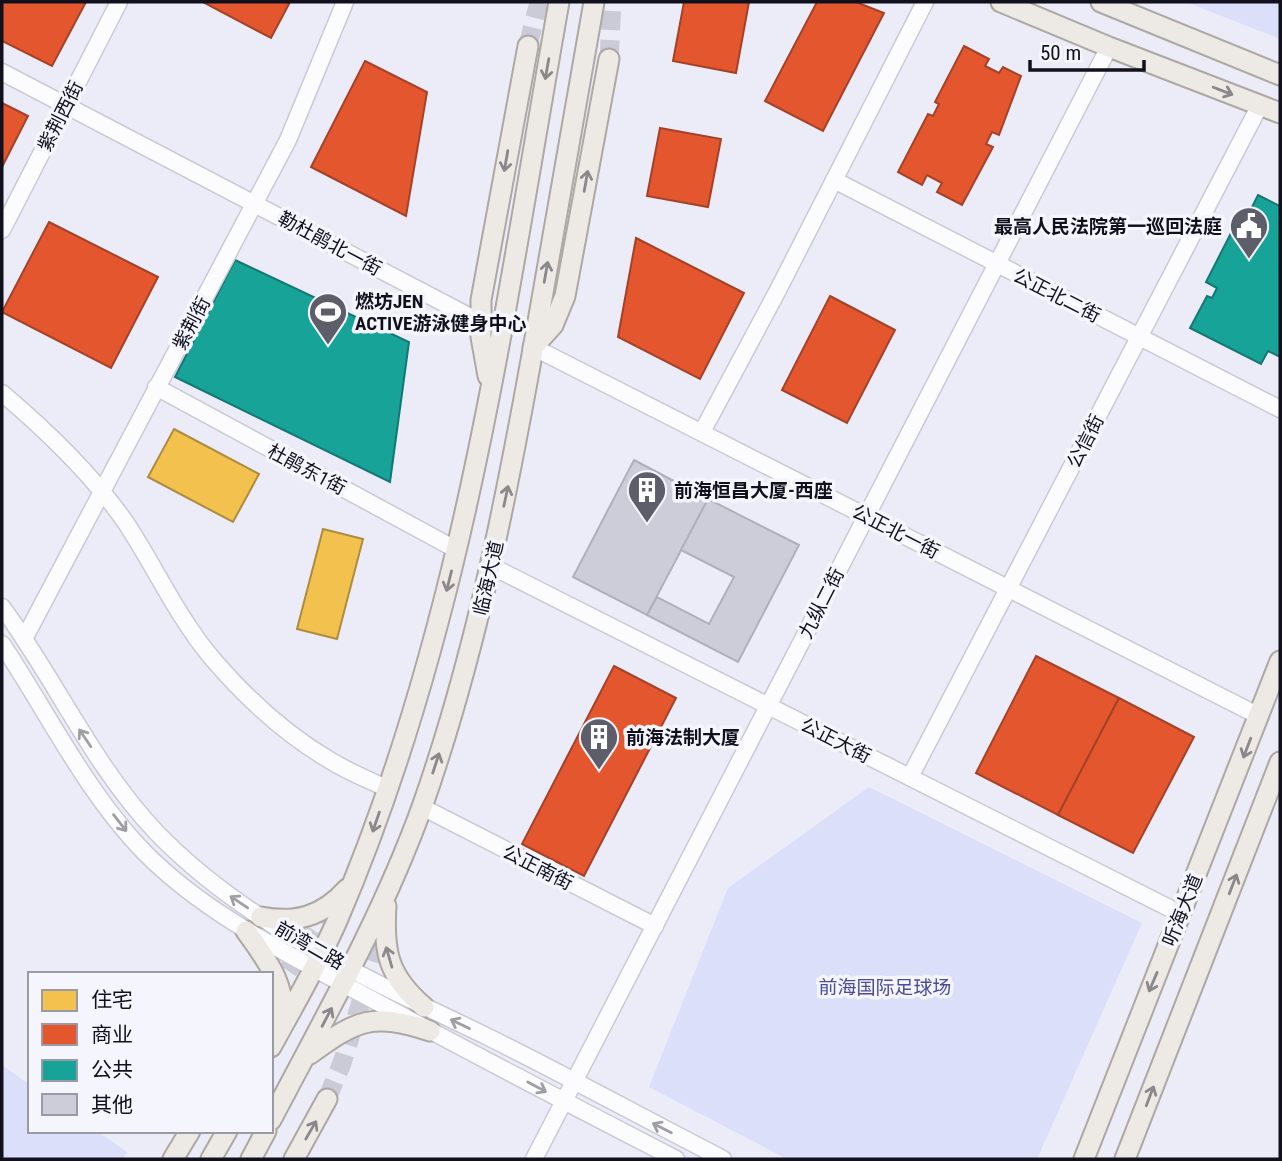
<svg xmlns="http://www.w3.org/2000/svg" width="1282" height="1161" font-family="'Roboto Condensed','Noto Sans SC',sans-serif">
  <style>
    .green { fill: #dcdff9 }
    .homes { fill: #f2c14e; stroke: #ae8c3f; stroke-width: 2 }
    .shops { fill: #e4572e; stroke: #a44229; stroke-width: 2 }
    .public { fill: #17a398; stroke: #157773; stroke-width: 2 }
    .building { fill: #cccdd9; stroke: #aeb0ba; stroke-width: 2 }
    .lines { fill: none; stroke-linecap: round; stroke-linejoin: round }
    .major-tunnel { stroke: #cacbd6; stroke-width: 19; stroke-dasharray: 19 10; stroke-linecap: butt }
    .minor-casing { stroke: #c9cad6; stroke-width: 19 }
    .major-casing { stroke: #ada8a3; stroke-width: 23 }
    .minor { stroke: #fcfcfe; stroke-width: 16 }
    .major { stroke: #ede9e4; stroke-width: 19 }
    .oneway { stroke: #8a888a }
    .oneway2 { stroke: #9e9ea4 }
    .labels { text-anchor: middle; stroke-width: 7; stroke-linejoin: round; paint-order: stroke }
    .street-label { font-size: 19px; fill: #10111d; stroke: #f5f6fd }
    .poi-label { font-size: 19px; font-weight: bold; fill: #10111d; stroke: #f5f6fd; text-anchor: start }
    .park-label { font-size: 19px; fill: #4c4d99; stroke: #f5f6fd }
  </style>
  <rect width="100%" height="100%" fill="#ebecf7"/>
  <!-- green -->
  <g class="green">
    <polygon points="1186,2 1280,2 1280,39"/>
    <polygon points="869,787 1142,923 1037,1159 787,1159 649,1087 728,888"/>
    <polygon points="2,1065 30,1085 30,1131 97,1131 127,1152 122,1159 2,1159"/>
  </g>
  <!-- homes -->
  <g class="homes">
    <polygon points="340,332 391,341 372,447 321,438"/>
    <polygon points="174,429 259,474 233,522 148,477"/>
    <polygon points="323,529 363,539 337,639 297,629"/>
  </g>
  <!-- shops -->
  <g class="shops">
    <polygon points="2,2 86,2 52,66 2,41"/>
    <polygon points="203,2 290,2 271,38"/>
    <polygon points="684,2 749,2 736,73 673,61"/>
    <polygon points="817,2 856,2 884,13 823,131 765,101"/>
    <polygon points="964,46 989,59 985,66 999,73 1003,67 1021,76 999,135 992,132 986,144 993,147 962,205 937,192 942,183 927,175 922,185 898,172 928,114 933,116 939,104 935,102"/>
    <polygon points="365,61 427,92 406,216 311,167"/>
    <polygon points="2,103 28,116 2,167"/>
    <polygon points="660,128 721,139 708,207 647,196"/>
    <polygon points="49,222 158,277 111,368 2,312"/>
    <polygon points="636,238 744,293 700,379 618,337"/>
    <polygon points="830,296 895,330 847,423 782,390"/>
    <polygon points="1036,656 1119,698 1058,815 976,773"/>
    <polygon points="614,666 676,698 584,876 522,844"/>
    <polygon points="1119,698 1194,737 1133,853 1058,815"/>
  </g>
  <!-- public -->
  <g class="public">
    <polygon points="1258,195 1280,206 1280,357 1268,351 1261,364 1190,328 1207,296 1212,298 1217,288 1206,282 1231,233 1242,239 1248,227 1243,225"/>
    <polygon points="235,260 409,342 390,482 175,377"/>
  </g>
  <!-- building -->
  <g class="building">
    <polygon points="634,460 708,499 647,615 573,577"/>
    <polygon points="708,499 799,545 738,662 647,615 657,597 709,624 734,577 681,550"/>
  </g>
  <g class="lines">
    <!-- major-tunnel -->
    <g class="major-tunnel">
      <polyline points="528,46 539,2"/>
      <polyline points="609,59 612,2"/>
      <polyline points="272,995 334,900"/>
      <polyline points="327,1099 342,1063 384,928"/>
    </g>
    <!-- minor casing -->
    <g class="minor-casing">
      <g id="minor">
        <polyline points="2,72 480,322"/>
        <polyline points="834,180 1280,409"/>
        <polyline points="2,230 119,2"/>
        <polyline points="533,347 1259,716"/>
        <polyline points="156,387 457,550"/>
        <path d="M2 393C47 431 92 474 126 523 155 567 177 616 211 657 245 697 285 734 331 761 349 772 369 780 388 789"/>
        <polyline points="702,432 777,292 925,2"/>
        <polyline points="491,566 1181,914"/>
        <path d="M2 607C56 680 93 766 157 833 248 927 373 981 488 1037 567 1076 645 1119 723 1159"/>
        <polyline points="24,639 288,140 345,2"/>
        <path d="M2 644C48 713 87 794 145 853 207 915 286 953 362 994 466 1050 571 1105 676 1159"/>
        <polyline points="910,777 1260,105"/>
        <polyline points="422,807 655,926"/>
        <polyline points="534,1159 1109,47"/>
      </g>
    </g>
    <!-- major casing -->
    <g class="major-casing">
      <g id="major">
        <polyline points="1001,2 1109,47 1280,113"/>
        <polyline points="1101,2 1280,75"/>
        <polyline points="533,347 553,325 565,296 609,59"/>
        <polyline points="488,376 481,337 481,300 528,46"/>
        <path d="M386 906C383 952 388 976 424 1007"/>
        <path d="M261 917C296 924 323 916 347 889"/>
        <path d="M246 931C266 959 290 989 280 1025"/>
        <path d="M271 1047C294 1005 318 964 337 921 463 629 504 312 559 2"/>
        <path d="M310 1054C357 1020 372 1012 430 1031"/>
        <path d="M271 1120C325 1017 382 917 422 807 477 651 508 490 537 327 556 218 575 110 594 2"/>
        <polyline points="173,1159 190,1131"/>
        <polyline points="211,1159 227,1131"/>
        <polyline points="251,1159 266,1131"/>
        <polyline points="294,1159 327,1099"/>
        <polyline points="1084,1159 1280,661"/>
        <polyline points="1125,1159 1280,762"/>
      </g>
    </g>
    <!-- minor -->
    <use href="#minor" class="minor"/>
    <!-- major -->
    <use href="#major" class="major"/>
  </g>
  <!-- one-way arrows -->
  <defs><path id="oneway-shaft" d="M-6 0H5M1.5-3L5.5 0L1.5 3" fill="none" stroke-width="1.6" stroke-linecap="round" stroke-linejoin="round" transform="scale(1.75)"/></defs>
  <g class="oneway">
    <use href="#oneway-shaft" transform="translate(547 69) rotate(100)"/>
    <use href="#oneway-shaft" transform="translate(1223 91) rotate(21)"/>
    <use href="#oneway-shaft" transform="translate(506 161) rotate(100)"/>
    <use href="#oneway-shaft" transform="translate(586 181) rotate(-80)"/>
    <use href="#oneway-shaft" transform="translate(546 272) rotate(-80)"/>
    <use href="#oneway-shaft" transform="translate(506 496) rotate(-78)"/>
    <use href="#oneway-shaft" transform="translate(449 581) rotate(104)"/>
    <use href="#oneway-shaft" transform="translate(1247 748) rotate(111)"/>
    <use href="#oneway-shaft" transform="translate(436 763) rotate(-72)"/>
    <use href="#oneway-shaft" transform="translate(376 822) rotate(109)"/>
    <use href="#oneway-shaft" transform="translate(1233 884) rotate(-69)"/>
    <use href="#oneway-shaft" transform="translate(389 957) rotate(-106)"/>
    <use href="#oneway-shaft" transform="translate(1153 982) rotate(113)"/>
    <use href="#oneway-shaft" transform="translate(327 1017) rotate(-62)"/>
    <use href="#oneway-shaft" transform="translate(1150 1096) rotate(-69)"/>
    <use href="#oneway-shaft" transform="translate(311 1130) rotate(-60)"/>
  </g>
  <g class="oneway2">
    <use href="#oneway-shaft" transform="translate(85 738) rotate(-124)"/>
    <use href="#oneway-shaft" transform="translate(120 823) rotate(52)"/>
    <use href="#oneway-shaft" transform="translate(239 902) rotate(-146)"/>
    <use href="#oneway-shaft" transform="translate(460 1024) rotate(-154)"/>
    <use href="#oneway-shaft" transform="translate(537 1087) rotate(28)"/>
    <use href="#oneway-shaft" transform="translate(662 1128) rotate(-153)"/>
  </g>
  <!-- icons -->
  <defs>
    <g id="civic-pin" transform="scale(2.0125)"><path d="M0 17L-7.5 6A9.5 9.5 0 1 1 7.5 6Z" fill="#5d5e69" stroke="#f5f6fd"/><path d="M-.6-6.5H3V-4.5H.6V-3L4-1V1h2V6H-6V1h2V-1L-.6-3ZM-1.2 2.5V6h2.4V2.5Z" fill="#fff"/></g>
    <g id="stadium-pin" transform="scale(2.0125)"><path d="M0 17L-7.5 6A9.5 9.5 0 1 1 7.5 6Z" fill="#5d5e69" stroke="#f5f6fd"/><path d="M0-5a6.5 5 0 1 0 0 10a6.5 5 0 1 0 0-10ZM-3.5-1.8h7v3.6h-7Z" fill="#fff"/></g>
    <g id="building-pin" transform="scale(2.0125)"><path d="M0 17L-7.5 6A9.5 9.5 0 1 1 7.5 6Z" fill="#5d5e69" stroke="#f5f6fd"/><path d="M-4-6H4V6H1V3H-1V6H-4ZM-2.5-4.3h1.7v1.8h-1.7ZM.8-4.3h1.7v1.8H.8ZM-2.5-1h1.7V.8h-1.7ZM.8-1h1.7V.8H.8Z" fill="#fff"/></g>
  </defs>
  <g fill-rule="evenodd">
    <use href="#civic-pin" x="1249" y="226"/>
    <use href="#stadium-pin" x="328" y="312"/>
    <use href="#building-pin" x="647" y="490"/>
    <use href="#building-pin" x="599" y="737"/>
  </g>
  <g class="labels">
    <!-- street labels -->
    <g class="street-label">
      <text transform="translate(60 116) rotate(-63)" y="7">紫荆西街</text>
      <text transform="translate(330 243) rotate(28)" y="7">勒杜鹃北一街</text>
      <text transform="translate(1057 295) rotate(27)" y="7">公正北二街</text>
      <text transform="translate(191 323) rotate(-62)" y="7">紫荆街</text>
      <text transform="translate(1085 441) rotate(-63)" y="7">公信街</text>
      <text transform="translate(307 469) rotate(28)" y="7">杜鹃东1街</text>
      <text transform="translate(896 531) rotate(27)" y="7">公正北一街</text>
      <text transform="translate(488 578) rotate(-77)" y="7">临海大道</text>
      <text transform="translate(821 603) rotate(-63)" y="7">九纵二街</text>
      <text transform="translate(836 740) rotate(27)" y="7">公正大街</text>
      <text transform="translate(538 867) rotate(27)" y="7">公正南街</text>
      <text transform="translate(1182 910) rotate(-68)" y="7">听海大道</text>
      <text transform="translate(310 945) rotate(30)" y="7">前湾二路</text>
    </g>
    <!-- poi labels -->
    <g class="poi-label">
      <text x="1222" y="233" text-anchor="end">最高人民法院第一巡回法庭</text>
      <text x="355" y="308">燃坊JEN<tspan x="355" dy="22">ACTIVE游泳健身中心</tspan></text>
      <text x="674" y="497">前海恒昌大厦-西座</text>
      <text x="626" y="744">前海法制大厦</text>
    </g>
    <!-- park labels -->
    <g class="park-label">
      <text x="885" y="994">前海国际足球场</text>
    </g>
  </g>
  <!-- border -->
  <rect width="1282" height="1161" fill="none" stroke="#10111d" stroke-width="7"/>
  <!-- legend -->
  <rect x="28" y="972" width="245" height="161" fill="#f5f6fd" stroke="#999aa3" stroke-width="2"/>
  <rect x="42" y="990" width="35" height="21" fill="#f2c14e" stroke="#999aa3" stroke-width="2"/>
  <text x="91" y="1007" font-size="21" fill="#10111d">住宅</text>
  <rect x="42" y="1024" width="35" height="21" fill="#e4572e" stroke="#999aa3" stroke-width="2"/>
  <text x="91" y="1042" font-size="21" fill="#10111d">商业</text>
  <rect x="42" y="1060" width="35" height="21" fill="#17a398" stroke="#999aa3" stroke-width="2"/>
  <text x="91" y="1077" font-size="21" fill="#10111d">公共</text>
  <rect x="42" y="1094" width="35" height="21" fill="#cccdd9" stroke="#999aa3" stroke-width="2"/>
  <text x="91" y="1112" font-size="21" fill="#10111d">其他</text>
  <!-- scale -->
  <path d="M1030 60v10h114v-10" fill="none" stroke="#10111d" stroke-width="3.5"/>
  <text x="1040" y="60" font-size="21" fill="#10111d" stroke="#f5f6fd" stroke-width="5" paint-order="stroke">50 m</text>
</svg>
